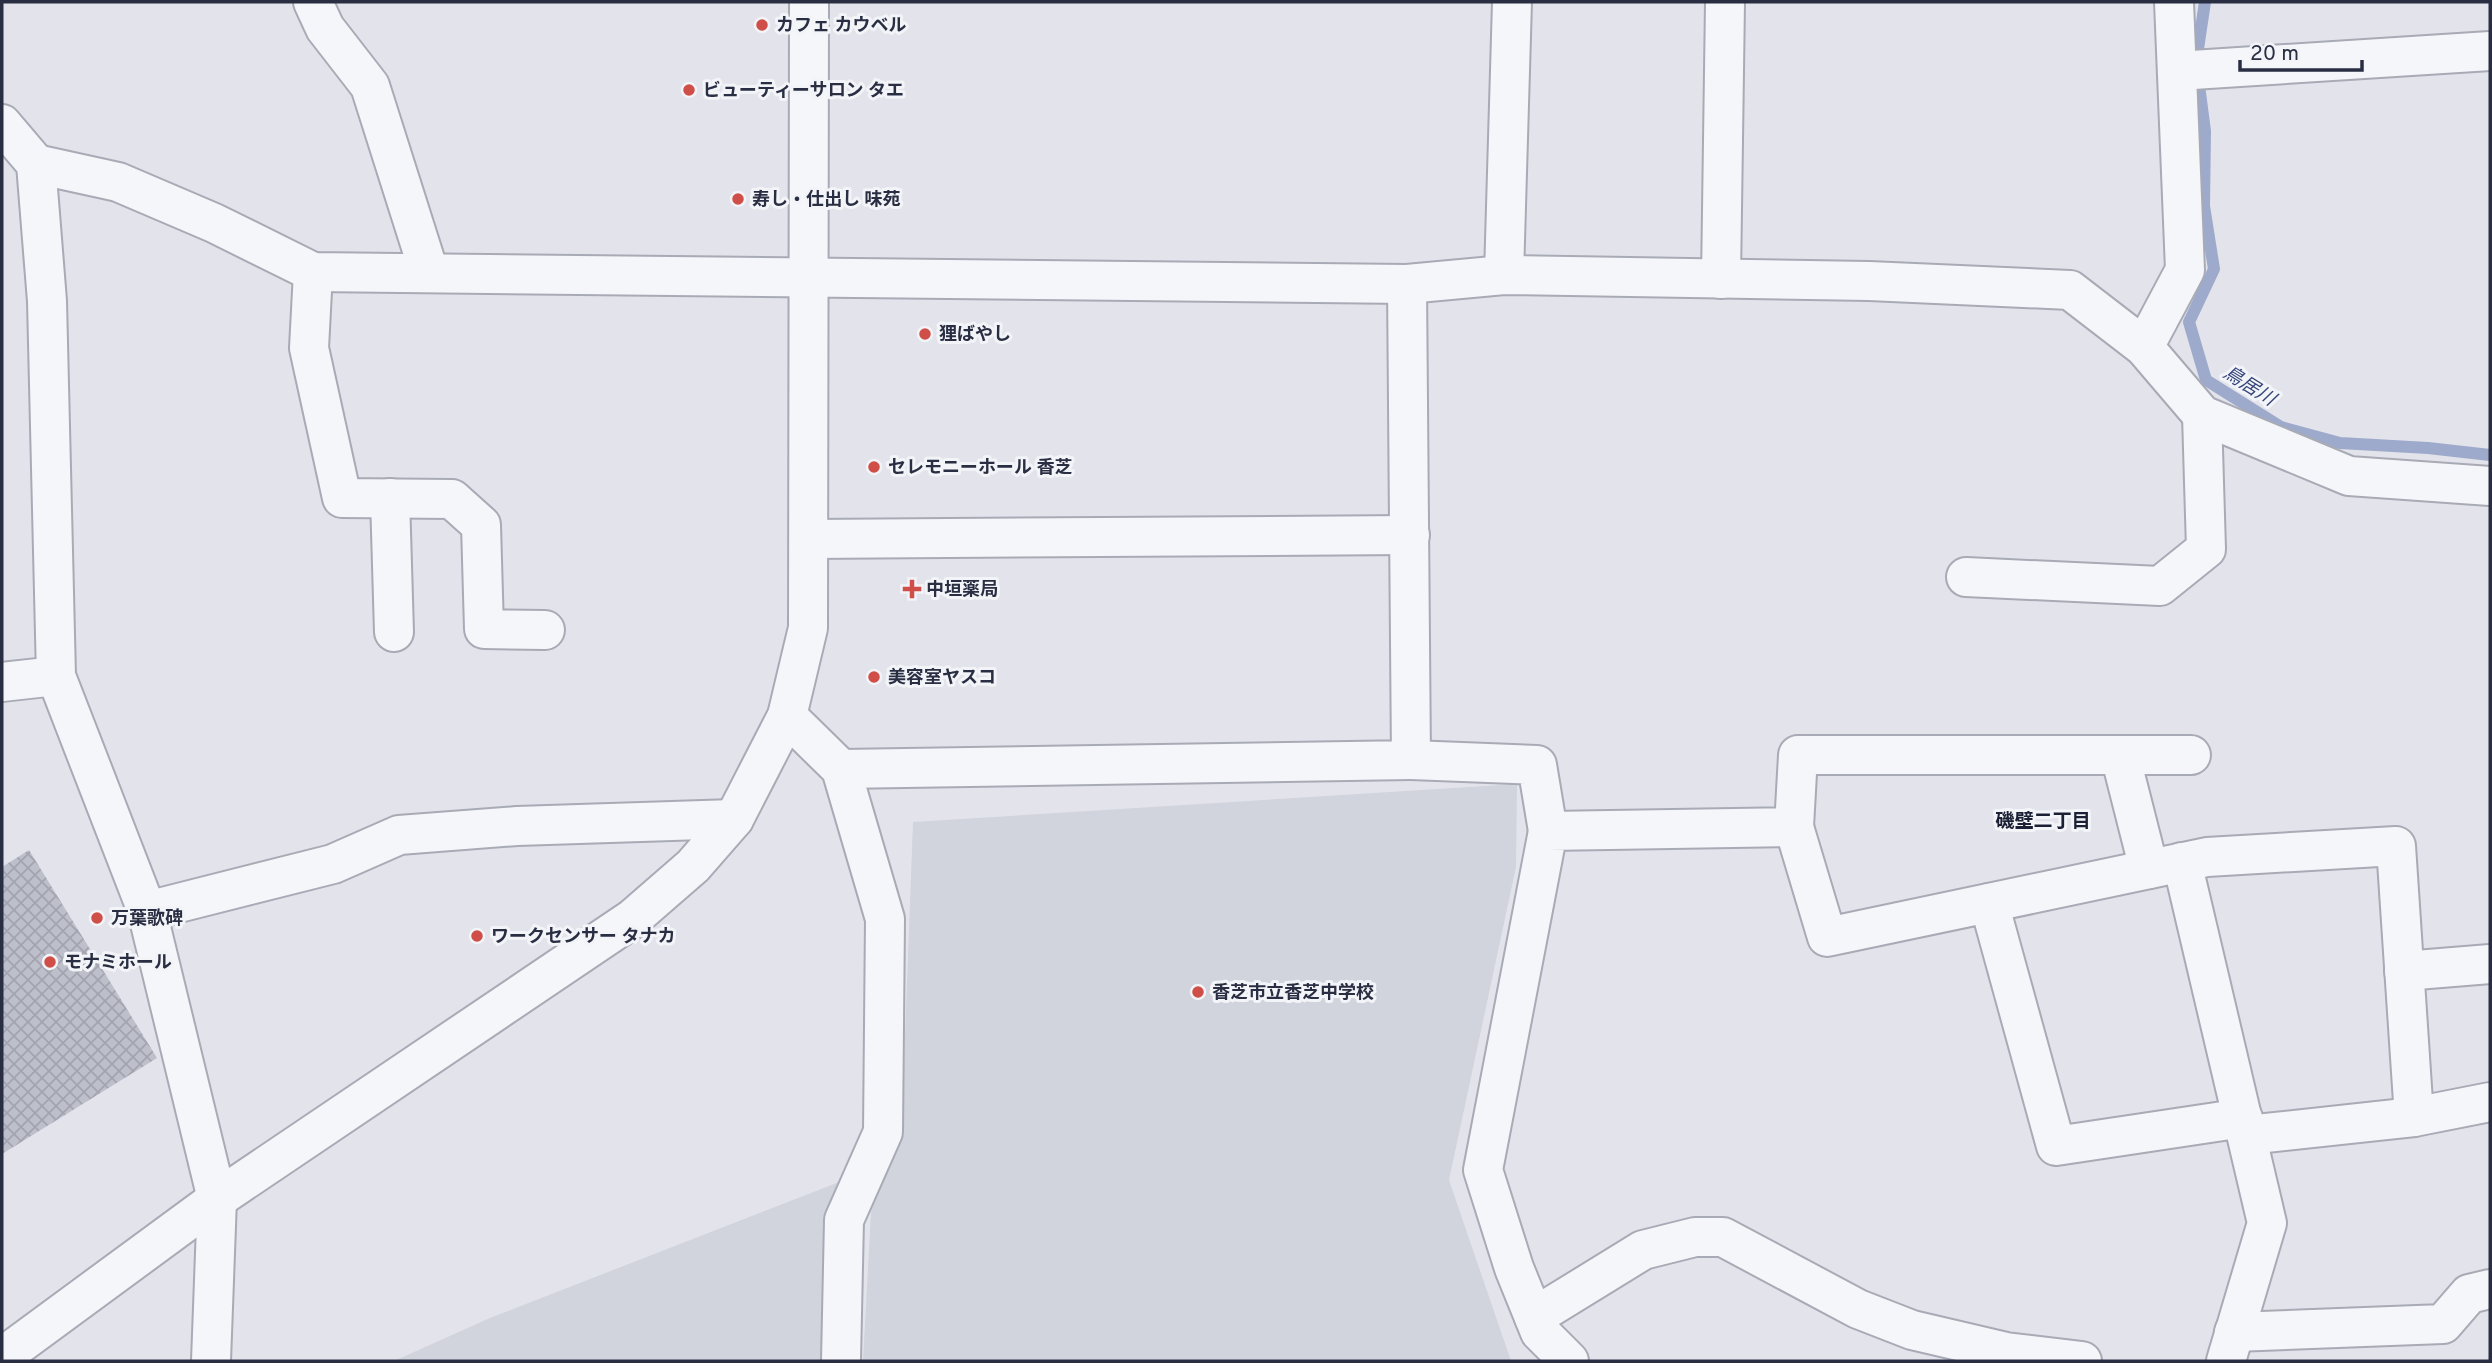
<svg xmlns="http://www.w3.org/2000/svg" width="2492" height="1363" font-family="Overpass,'Noto Sans JP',sans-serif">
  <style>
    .built { fill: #d1d3dd }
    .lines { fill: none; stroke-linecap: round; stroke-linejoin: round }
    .stream { stroke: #9eaacb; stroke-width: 12 }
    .building { fill: url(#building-cross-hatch) }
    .minor-casing { stroke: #a8aab5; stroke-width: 42 }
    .minor { stroke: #f5f6f9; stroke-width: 38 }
    .poi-dot { fill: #cf4f48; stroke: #f2f4f8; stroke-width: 2.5 }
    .labels { text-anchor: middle; stroke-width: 6; stroke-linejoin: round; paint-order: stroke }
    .poi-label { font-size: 18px; font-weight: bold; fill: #2a2e43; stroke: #f2f4f8; text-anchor: start }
    .water-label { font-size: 19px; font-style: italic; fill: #344478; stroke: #f2f4f8 }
    .neighbourhood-label { font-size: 19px; font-weight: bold; fill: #1c2034; stroke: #f2f4f8 }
  </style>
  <defs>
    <pattern id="building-cross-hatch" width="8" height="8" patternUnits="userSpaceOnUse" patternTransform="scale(1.75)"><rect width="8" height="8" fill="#bdbfcb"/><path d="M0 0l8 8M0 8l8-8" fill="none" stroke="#a3a4b0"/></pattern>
  </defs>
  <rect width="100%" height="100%" fill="#e3e4eb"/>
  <!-- built -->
  <g class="built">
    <polygon points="1517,784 1516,867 1449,1180 1511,1361 863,1361 871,1212 902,1118 913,822"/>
    <polygon points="847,1179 834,1361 394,1361 490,1318"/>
  </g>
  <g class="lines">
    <!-- stream -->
    <polyline class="stream" points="2205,2 2196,62 2205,131 2204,206 2214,269 2189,322 2206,380 2281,427 2340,443 2428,448 2490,455"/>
  </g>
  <!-- building -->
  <polygon class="building" points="29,850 157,1058 2,1154 2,867"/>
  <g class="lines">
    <!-- minor casing -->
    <g class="minor-casing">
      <g id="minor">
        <polyline points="313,2 325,28 370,86 429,272"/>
        <polyline points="2177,71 2490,51"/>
        <polyline points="2,124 36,164 47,301 56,676 147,911 217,1199 211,1361"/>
        <polyline points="36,164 118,182 214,223 313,272 1407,284 1504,275 1869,281 2070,290 2144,347 2202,415 2349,476 2490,486"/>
        <polyline points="313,272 309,348 342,498 452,499 481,525 484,629 545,630"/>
        <polyline points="1504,275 1512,2"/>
        <polyline points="1721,279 1725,2"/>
        <polyline points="2144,347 2185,270 2174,2"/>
        <polyline points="390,498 394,632"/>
        <polyline points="809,539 1410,535"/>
        <polyline points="1966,577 2160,586 2206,549 2202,415"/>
        <polyline points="2,682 56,676"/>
        <polyline points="787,716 841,769 885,919 883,1132 844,1220 841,1361"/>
        <polyline points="2120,755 2149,869"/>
        <polyline points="1411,760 1537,765 1548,831"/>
        <polyline points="841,769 1411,760 1407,284"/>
        <polyline points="1794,827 1827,937 2207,857 2396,846 2414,1117"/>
        <polyline points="2182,862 2267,1223 2226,1361"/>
        <polyline points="1989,903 2056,1146 2243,1118"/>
        <polyline points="147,911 333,864 399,835 517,826 734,819"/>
        <polyline points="2404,971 2490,964"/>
        <polyline points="2247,1135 2414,1117 2490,1102"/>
        <polyline points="1534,1317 1643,1250 1695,1237 1723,1237 1858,1309 1912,1330 2006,1352 2082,1361"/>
        <polyline points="2234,1332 2443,1324 2469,1294 2490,1289"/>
        <polyline points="2,1357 217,1199 632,919 693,866 734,819 787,716 808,628 809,2"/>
        <polyline points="1569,1361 1540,1332 1514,1268 1483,1170 1548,831 1794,827 1798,755 2191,755"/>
      </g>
    </g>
    <!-- minor -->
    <use href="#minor" class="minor"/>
  </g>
  <!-- markers -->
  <g class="poi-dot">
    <circle cx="762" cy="25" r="7"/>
    <circle cx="689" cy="90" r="7"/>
    <circle cx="738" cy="199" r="7"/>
    <circle cx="925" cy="334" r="7"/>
    <circle cx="874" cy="467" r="7"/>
    <path d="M908.5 578.5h7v7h7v7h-7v7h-7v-7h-7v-7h7z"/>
    <circle cx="874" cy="677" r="7"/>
    <circle cx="97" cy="918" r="7"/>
    <circle cx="477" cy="936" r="7"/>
    <circle cx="50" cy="962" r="7"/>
    <circle cx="1198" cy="992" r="7"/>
  </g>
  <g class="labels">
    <!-- poi labels -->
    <g class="poi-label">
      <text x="776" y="31">カフェ カウベル</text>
      <text x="703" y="96">ビューティーサロン タエ</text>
      <text x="752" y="205">寿し・仕出し 味苑</text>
      <text x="939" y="340">狸ばやし</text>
      <text x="888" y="473">セレモニーホール 香芝</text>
      <text x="926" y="595">中垣薬局</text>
      <text x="888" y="683">美容室ヤスコ</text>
      <text x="111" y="924">万葉歌碑</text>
      <text x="491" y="942">ワークセンサー タナカ</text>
      <text x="64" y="968">モナミホール</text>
      <text x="1212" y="998">香芝市立香芝中学校</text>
    </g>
    <!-- water labels -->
    <g class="water-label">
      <text transform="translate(2250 385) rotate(32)" y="7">鳥居川</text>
    </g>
    <!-- neighbourhood labels -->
    <g class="neighbourhood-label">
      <text x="2043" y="827">磯壁二丁目</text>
    </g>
  </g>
  <!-- border -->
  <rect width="2492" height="1363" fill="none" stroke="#2a2e43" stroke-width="7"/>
  <!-- scale -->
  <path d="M2240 60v10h122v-10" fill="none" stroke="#2a2e43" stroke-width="3.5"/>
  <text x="2250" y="60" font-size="21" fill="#2a2e43" stroke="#f2f4f8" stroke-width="5" paint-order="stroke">20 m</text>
</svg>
